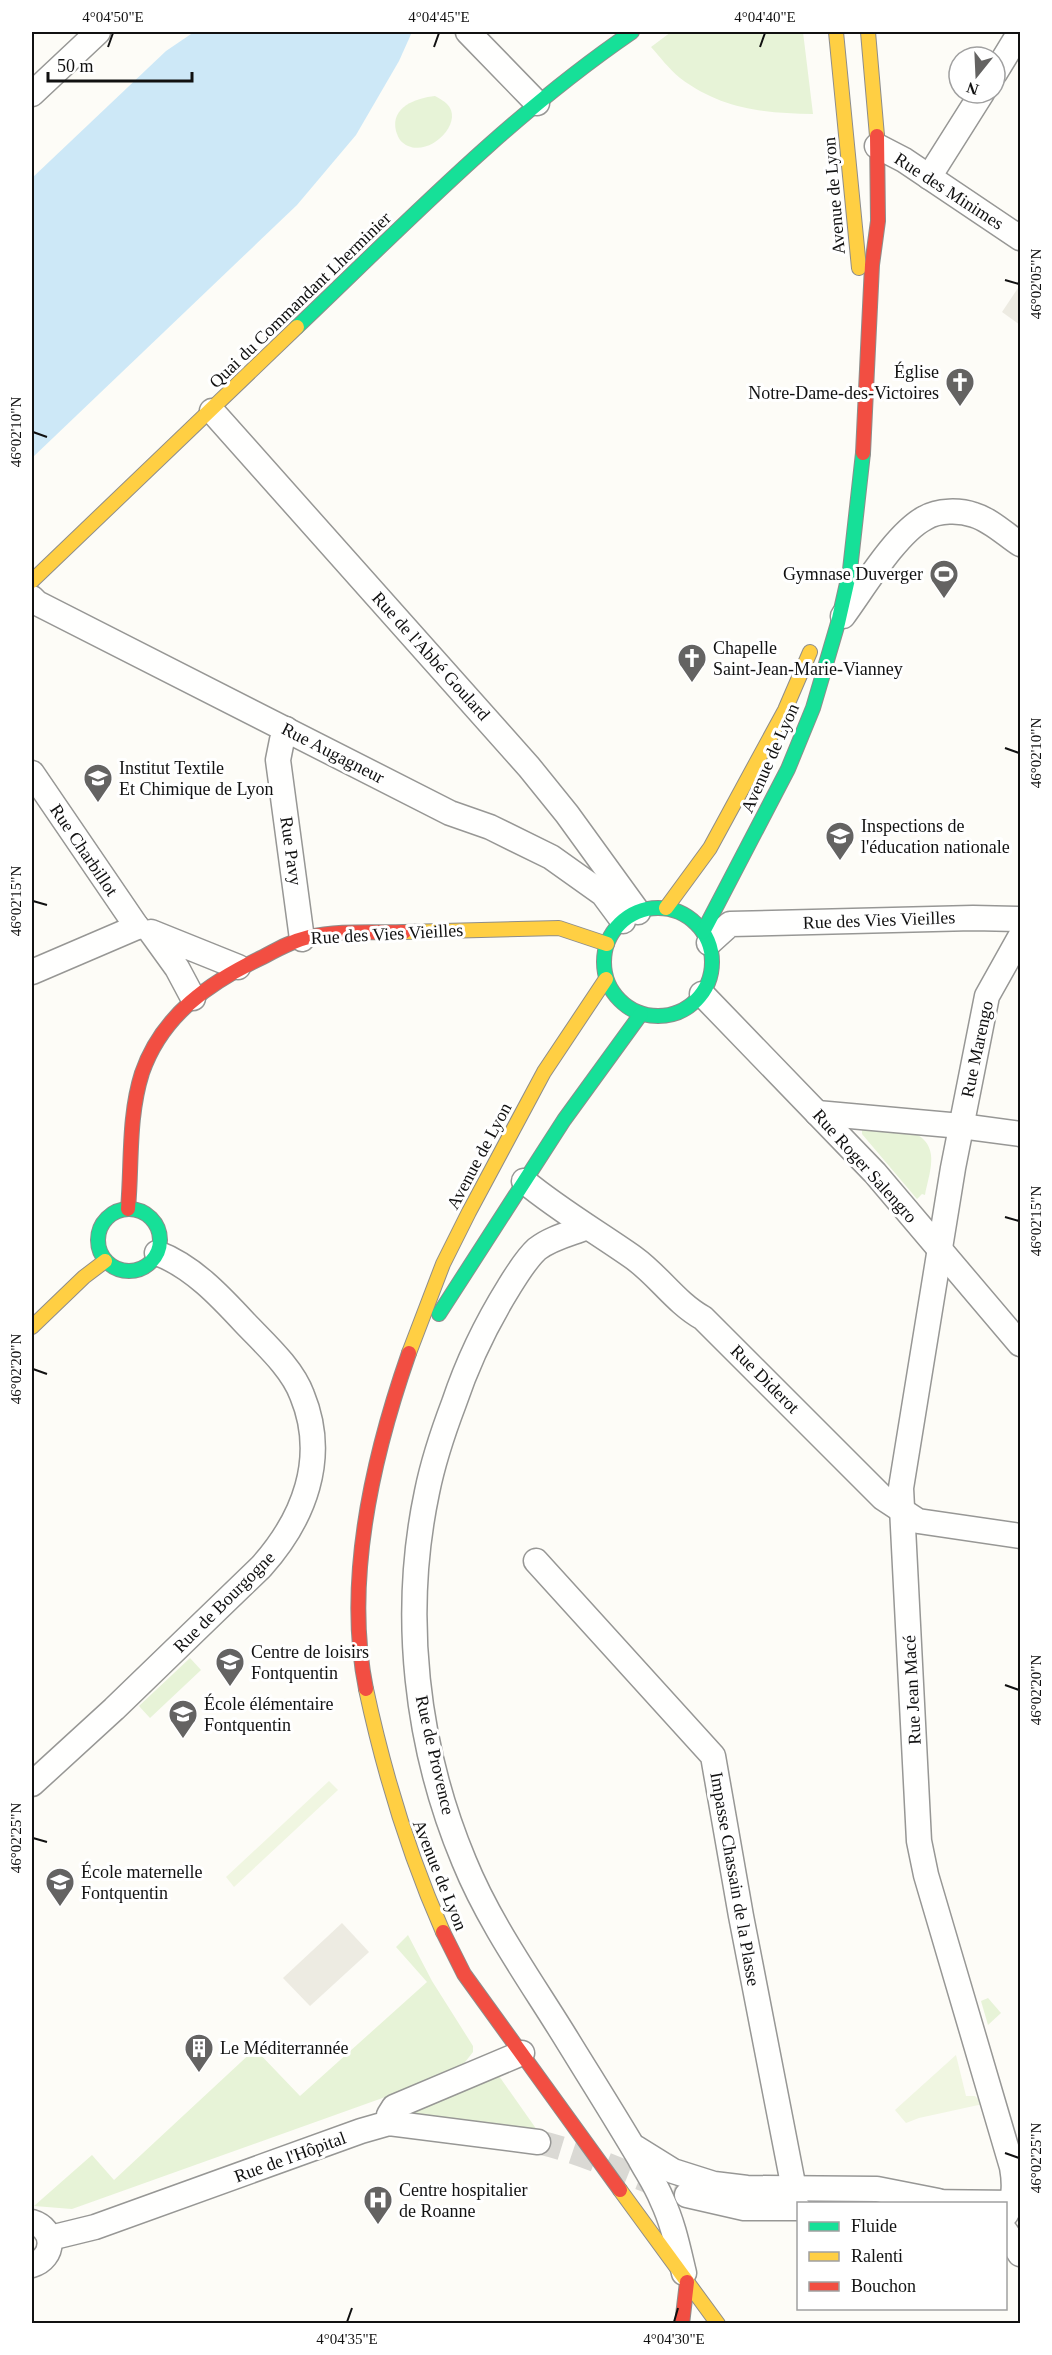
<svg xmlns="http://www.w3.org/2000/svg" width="1052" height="2355" font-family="'Times New Roman',serif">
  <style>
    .green { fill: #e7f3d7 }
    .pitch { fill: #f0f6e1 }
    .plaza { fill: #edebe2 }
    .water { fill: #cde8f7 }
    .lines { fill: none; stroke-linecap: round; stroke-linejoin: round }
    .street-tunnel { stroke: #dad9d4; stroke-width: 24; stroke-dasharray: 24 12; stroke-linecap: butt }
    .street-casing { stroke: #979795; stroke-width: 27 }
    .fast-casing { stroke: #8e8d8b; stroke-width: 16 }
    .slow-casing { stroke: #8e8d8b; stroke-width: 16 }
    .jam-casing { stroke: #8e8d8b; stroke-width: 16 }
    .street { stroke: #fffffe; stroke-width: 24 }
    .fast { stroke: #16e098; stroke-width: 14 }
    .slow { stroke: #ffcf43; stroke-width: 14 }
    .jam { stroke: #f24e42; stroke-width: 14 }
    .ticks { fill: none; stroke: #111; stroke-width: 2 }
    .labels { text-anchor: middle; stroke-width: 6; stroke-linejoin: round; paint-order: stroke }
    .street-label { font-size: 18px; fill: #111; stroke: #fff }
    .poi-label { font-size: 18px; fill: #111; stroke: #fff; text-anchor: start }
    .neatline { fill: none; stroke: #111; stroke-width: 2 }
    .ticks-label { font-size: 15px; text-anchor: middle; fill: #111 }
  </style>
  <rect width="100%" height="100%" fill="#fdfcf7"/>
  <!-- green -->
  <g class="green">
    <path d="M671 32H803L813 114C763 113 721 109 680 78 669 69 660 57 651 47Z"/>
    <path d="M435 96C439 98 444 101 447 104 467 124 422 165 400 140 398 137 397 134 396 131 390 107 416 98 435 96Z"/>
    <path d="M862 1127 918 1135C940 1149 929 1173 925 1195L922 1194 917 1199 862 1134Z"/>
    <polygon points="190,1658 201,1670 150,1718 139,1706"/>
    <polygon points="408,1935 432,1981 473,2046 473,2052 458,2071 72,2209 34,2206 92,2155 114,2180 255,2049 300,2096 427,1982 396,1947"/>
    <polygon points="988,1998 1001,2013 988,2025 981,2001"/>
    <polygon points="499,2076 537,2130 398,2113"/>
  </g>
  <!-- pitch -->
  <g class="pitch">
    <polygon points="329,1781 338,1790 234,1887 226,1877"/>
    <polygon points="956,2055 966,2096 975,2096 983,2104 919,2118 906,2123 895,2110"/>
  </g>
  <!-- plaza -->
  <g class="plaza">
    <polygon points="1020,285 1020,325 1002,312"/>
    <polygon points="342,1923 369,1952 310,2006 283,1978"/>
  </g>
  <!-- water -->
  <polygon class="water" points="194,32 412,32 399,61 356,135 297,205 32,458 32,178 166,51"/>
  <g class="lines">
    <!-- street-tunnel -->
    <path class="street-tunnel" d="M538 2142C590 2154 636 2179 687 2195"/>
    <!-- street casing -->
    <g class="street-casing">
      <g id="street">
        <polyline points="468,32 537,103"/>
        <polyline points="995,73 1020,32"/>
        <polyline points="32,94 98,32"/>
        <polyline points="877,146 904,160 1020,238"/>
        <polyline points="929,177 982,93"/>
        <polyline points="212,411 529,767 567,814 638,912"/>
        <polyline points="32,598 37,603 450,813 490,827 551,857 603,894 623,921"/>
        <path d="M843 616C863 589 896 533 925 518 938 510 960 510 974 515 991 520 1006 535 1020 544"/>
        <polyline points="286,729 282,740 278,760 302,939"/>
        <polyline points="32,773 137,927"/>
        <polyline points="709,943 730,924 973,918 1020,919"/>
        <polyline points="32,972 137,927"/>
        <polyline points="702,994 875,1173 1020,1344"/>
        <polyline points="193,998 177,968 151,932 238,967"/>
        <polyline points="817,1113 961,1126 1020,1134"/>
        <path d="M524 1181C559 1210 597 1232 634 1258 659 1276 676 1303 703 1318L883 1498 918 1521 1020 1536"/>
        <path d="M585 1228C569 1234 551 1238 537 1249 526 1259 517 1274 509 1287 486 1324 468 1361 454 1403 443 1432 433 1462 427 1492 401 1615 416 1746 464 1861 490 1925 533 1984 569 2043 593 2082 617 2120 640 2159 647 2172 656 2185 662 2200 673 2223 678 2248 684 2273"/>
        <polyline points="536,1561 713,1756 741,1916 794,2189"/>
        <path d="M32 1784 114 1709 261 1567C304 1519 328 1458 302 1395 292 1368 265 1344 245 1323 220 1296 192 1266 157 1253"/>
        <polyline points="389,2123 389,2115 394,2107 522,2053"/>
        <polyline points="636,2148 673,2171 714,2184 747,2188 877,2189 938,2201"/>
        <polyline points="687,2195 744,2208 798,2208"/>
        <polyline points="921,2202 1020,2203"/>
        <path d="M1006 2214C1015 2199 1015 2184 1012 2167L926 1875 919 1841 901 1488 953 1168 987 996 1020 937"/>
        <path d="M32 2222C56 2229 55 2258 32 2265"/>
        <polyline points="1006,2232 1020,2254"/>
        <polyline points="50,2238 95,2227 361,2131 389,2123 538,2142"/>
      </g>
    </g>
    <!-- fast casing -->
    <g class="fast-casing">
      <g id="fast">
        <path d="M297 327C405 224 509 116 632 32"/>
        <circle cx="658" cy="962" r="54"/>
        <polyline points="703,932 788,769 813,708 838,623 850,570 863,453"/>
        <circle cx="129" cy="1240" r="31"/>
        <polyline points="439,1314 564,1120 641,1014"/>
      </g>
    </g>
    <!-- slow casing -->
    <g class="slow-casing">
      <g id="slow">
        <polyline points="836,32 859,268"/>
        <polyline points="868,32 877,136"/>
        <polyline points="32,581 297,327"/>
        <polyline points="666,908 710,848 785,710 810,652"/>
        <polyline points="404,932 559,928 607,944"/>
        <polyline points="32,1327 84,1277 105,1261"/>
        <polyline points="409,1353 443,1264 469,1212 544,1072 606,979"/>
        <path d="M366 1689C384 1773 408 1853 443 1932"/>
        <polyline points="620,2190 718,2324"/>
      </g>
    </g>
    <!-- jam casing -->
    <g class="jam-casing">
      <g id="jam">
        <polyline points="863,453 872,265 878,221 877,136"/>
        <path d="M128 1209C132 1164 128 1117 142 1073 162 1015 210 982 263 957 278 949 292 941 309 937 339 930 373 933 404 932"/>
        <path d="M366 1689C344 1581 373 1456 409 1353"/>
        <polyline points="443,1932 464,1974 620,2190"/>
        <polyline points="682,2324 687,2282"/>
      </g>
    </g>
    <!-- street -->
    <use href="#street" class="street"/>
    <!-- fast -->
    <use href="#fast" class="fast"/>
    <!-- slow -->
    <use href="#slow" class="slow"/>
    <!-- jam -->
    <use href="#jam" class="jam"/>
  </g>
  <!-- ticks -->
  <path class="ticks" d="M108 47 113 33M434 47 439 33M760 47 765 33M1005 280 1019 284M33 432 47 437M1005 748 1019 753M33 901 47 905M1005 1217 1019 1221M33 1369 47 1374M1005 1685 1019 1690M33 1838 47 1842M1005 2153 1019 2158M347 2322 352 2308M674 2322 678 2308"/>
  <!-- icons -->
  <defs>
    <g id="church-pin" transform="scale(1.5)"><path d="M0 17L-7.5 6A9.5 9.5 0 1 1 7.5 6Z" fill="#646362" stroke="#fff"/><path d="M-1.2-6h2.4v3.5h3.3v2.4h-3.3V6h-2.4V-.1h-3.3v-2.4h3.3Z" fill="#fff"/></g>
    <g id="stadium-pin" transform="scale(1.5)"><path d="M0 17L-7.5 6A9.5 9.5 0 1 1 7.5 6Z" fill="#646362" stroke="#fff"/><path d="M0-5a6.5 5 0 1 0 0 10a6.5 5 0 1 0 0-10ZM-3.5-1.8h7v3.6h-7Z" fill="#fff"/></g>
    <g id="university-pin" transform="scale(1.5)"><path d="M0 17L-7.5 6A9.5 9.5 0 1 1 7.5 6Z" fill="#646362" stroke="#fff"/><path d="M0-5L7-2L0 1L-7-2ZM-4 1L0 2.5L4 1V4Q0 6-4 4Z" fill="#fff"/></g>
    <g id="school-pin" transform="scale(1.5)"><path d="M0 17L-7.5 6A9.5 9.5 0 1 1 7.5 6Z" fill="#646362" stroke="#fff"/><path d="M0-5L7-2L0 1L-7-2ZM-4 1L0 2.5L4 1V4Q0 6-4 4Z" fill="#fff"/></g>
    <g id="building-pin" transform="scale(1.5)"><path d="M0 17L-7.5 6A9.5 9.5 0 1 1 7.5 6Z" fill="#646362" stroke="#fff"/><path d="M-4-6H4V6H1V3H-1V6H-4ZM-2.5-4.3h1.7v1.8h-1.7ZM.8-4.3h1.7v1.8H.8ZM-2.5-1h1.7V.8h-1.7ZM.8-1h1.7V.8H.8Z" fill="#fff"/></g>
    <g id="hospital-pin" transform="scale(1.5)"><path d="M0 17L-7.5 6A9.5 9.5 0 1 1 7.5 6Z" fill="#646362" stroke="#fff"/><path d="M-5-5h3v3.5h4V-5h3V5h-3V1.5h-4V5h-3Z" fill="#fff"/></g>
  </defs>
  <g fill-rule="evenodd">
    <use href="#church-pin" x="960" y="382"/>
    <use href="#stadium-pin" x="944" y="574"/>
    <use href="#church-pin" x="692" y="658"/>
    <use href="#university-pin" x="98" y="778"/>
    <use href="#school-pin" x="840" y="836"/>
    <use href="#school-pin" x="230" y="1662"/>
    <use href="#school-pin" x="183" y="1714"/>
    <use href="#school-pin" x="60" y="1882"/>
    <use href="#building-pin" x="199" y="2048"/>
    <use href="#hospital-pin" x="378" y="2200"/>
  </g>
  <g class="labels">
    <!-- street labels -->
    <g class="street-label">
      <text transform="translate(949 191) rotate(33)" y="6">Rue des Minimes</text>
      <text transform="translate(834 196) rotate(-95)" y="6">Avenue de Lyon</text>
      <text transform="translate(300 300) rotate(-44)" y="6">Quai du Commandant Lherminier</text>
      <text transform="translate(431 656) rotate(48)" y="6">Rue de l'Abbé Goulard</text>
      <text transform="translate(333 753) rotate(27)" y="6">Rue Augagneur</text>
      <text transform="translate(770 758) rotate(-66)" y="6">Avenue de Lyon</text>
      <text transform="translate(84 850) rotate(56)" y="6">Rue Charbillot</text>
      <text transform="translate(291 851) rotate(82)" y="6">Rue Pavy</text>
      <text transform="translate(879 920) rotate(-2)" y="6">Rue des Vies Vieilles</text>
      <text transform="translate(387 934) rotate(-3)" y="6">Rue des Vies Vieilles</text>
      <text transform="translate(977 1049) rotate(-78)" y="6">Rue Marengo</text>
      <text transform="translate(479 1156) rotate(-62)" y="6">Avenue de Lyon</text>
      <text transform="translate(865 1166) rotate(48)" y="6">Rue Roger Salengro</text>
      <text transform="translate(765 1379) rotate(45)" y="6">Rue Diderot</text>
      <text transform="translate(224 1602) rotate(-45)" y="6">Rue de Bourgogne</text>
      <text transform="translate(912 1690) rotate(-93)" y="6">Rue Jean Macé</text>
      <text transform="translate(435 1755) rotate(77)" y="6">Rue de Provence</text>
      <text transform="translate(440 1875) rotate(68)" y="6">Avenue de Lyon</text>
      <text transform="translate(735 1879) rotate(80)" y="6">Impasse Chassain de la Plasse</text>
      <text transform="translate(290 2157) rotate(-20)" y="6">Rue de l'Hôpital</text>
    </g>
    <!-- poi labels -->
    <g class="poi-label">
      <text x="939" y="378" text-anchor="end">Église<tspan x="939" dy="21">Notre-Dame-des-Victoires</tspan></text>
      <text x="923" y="580" text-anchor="end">Gymnase Duverger</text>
      <text x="713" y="654">Chapelle<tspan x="713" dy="21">Saint-Jean-Marie-Vianney</tspan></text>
      <text x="119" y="774">Institut Textile<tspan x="119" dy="21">Et Chimique de Lyon</tspan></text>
      <text x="861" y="832">Inspections de<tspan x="861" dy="21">l'éducation nationale</tspan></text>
      <text x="251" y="1658">Centre de loisirs<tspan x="251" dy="21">Fontquentin</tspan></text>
      <text x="204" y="1710">École élémentaire<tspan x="204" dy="21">Fontquentin</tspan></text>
      <text x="81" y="1878">École maternelle<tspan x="81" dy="21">Fontquentin</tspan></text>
      <text x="220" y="2054">Le Méditerrannée</text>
      <text x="399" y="2196">Centre hospitalier<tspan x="399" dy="21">de Roanne</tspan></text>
    </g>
  </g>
  <!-- border -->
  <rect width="1052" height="2355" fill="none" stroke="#ffffff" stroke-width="66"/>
  <!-- legend -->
  <rect x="797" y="2202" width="210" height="108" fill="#ffffff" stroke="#a0a0a0" stroke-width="1.5"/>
  <rect x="809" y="2222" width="30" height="9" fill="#16e098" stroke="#a0a0a0" stroke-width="1.5"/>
  <text x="851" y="2232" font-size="18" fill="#111111">Fluide</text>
  <rect x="809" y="2252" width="30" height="9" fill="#ffcf43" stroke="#a0a0a0" stroke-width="1.5"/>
  <text x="851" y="2262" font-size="18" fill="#111111">Ralenti</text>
  <rect x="809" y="2282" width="30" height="9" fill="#f24e42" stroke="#a0a0a0" stroke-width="1.5"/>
  <text x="851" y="2292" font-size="18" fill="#111111">Bouchon</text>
  <!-- north arrow -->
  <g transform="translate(977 75) rotate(198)"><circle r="28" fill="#ffffff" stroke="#a0a0a0" stroke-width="1.5"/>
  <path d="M0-4.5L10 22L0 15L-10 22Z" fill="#646362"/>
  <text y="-9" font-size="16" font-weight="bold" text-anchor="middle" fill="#111111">N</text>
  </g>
  <!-- scale -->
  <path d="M48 72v9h144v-9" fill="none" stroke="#111111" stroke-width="3"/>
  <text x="57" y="72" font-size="18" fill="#111111" stroke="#ffffff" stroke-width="4.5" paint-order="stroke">50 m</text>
  <rect x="33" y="33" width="986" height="2289" class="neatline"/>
  <g class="ticks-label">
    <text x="113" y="22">4°04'50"E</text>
    <text x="439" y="22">4°04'45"E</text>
    <text x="765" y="22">4°04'40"E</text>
    <text transform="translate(1036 284) rotate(-90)" y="5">46°02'05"N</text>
    <text transform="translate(16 432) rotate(-90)" y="5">46°02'10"N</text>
    <text transform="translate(1036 753) rotate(-90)" y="5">46°02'10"N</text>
    <text transform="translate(16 901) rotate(-90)" y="5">46°02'15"N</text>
    <text transform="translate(1036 1221) rotate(-90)" y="5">46°02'15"N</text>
    <text transform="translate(16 1369) rotate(-90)" y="5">46°02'20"N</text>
    <text transform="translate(1036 1690) rotate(-90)" y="5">46°02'20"N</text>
    <text transform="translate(16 1838) rotate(-90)" y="5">46°02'25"N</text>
    <text transform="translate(1036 2158) rotate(-90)" y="5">46°02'25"N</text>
    <text x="347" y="2344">4°04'35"E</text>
    <text x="674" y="2344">4°04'30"E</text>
  </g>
</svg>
